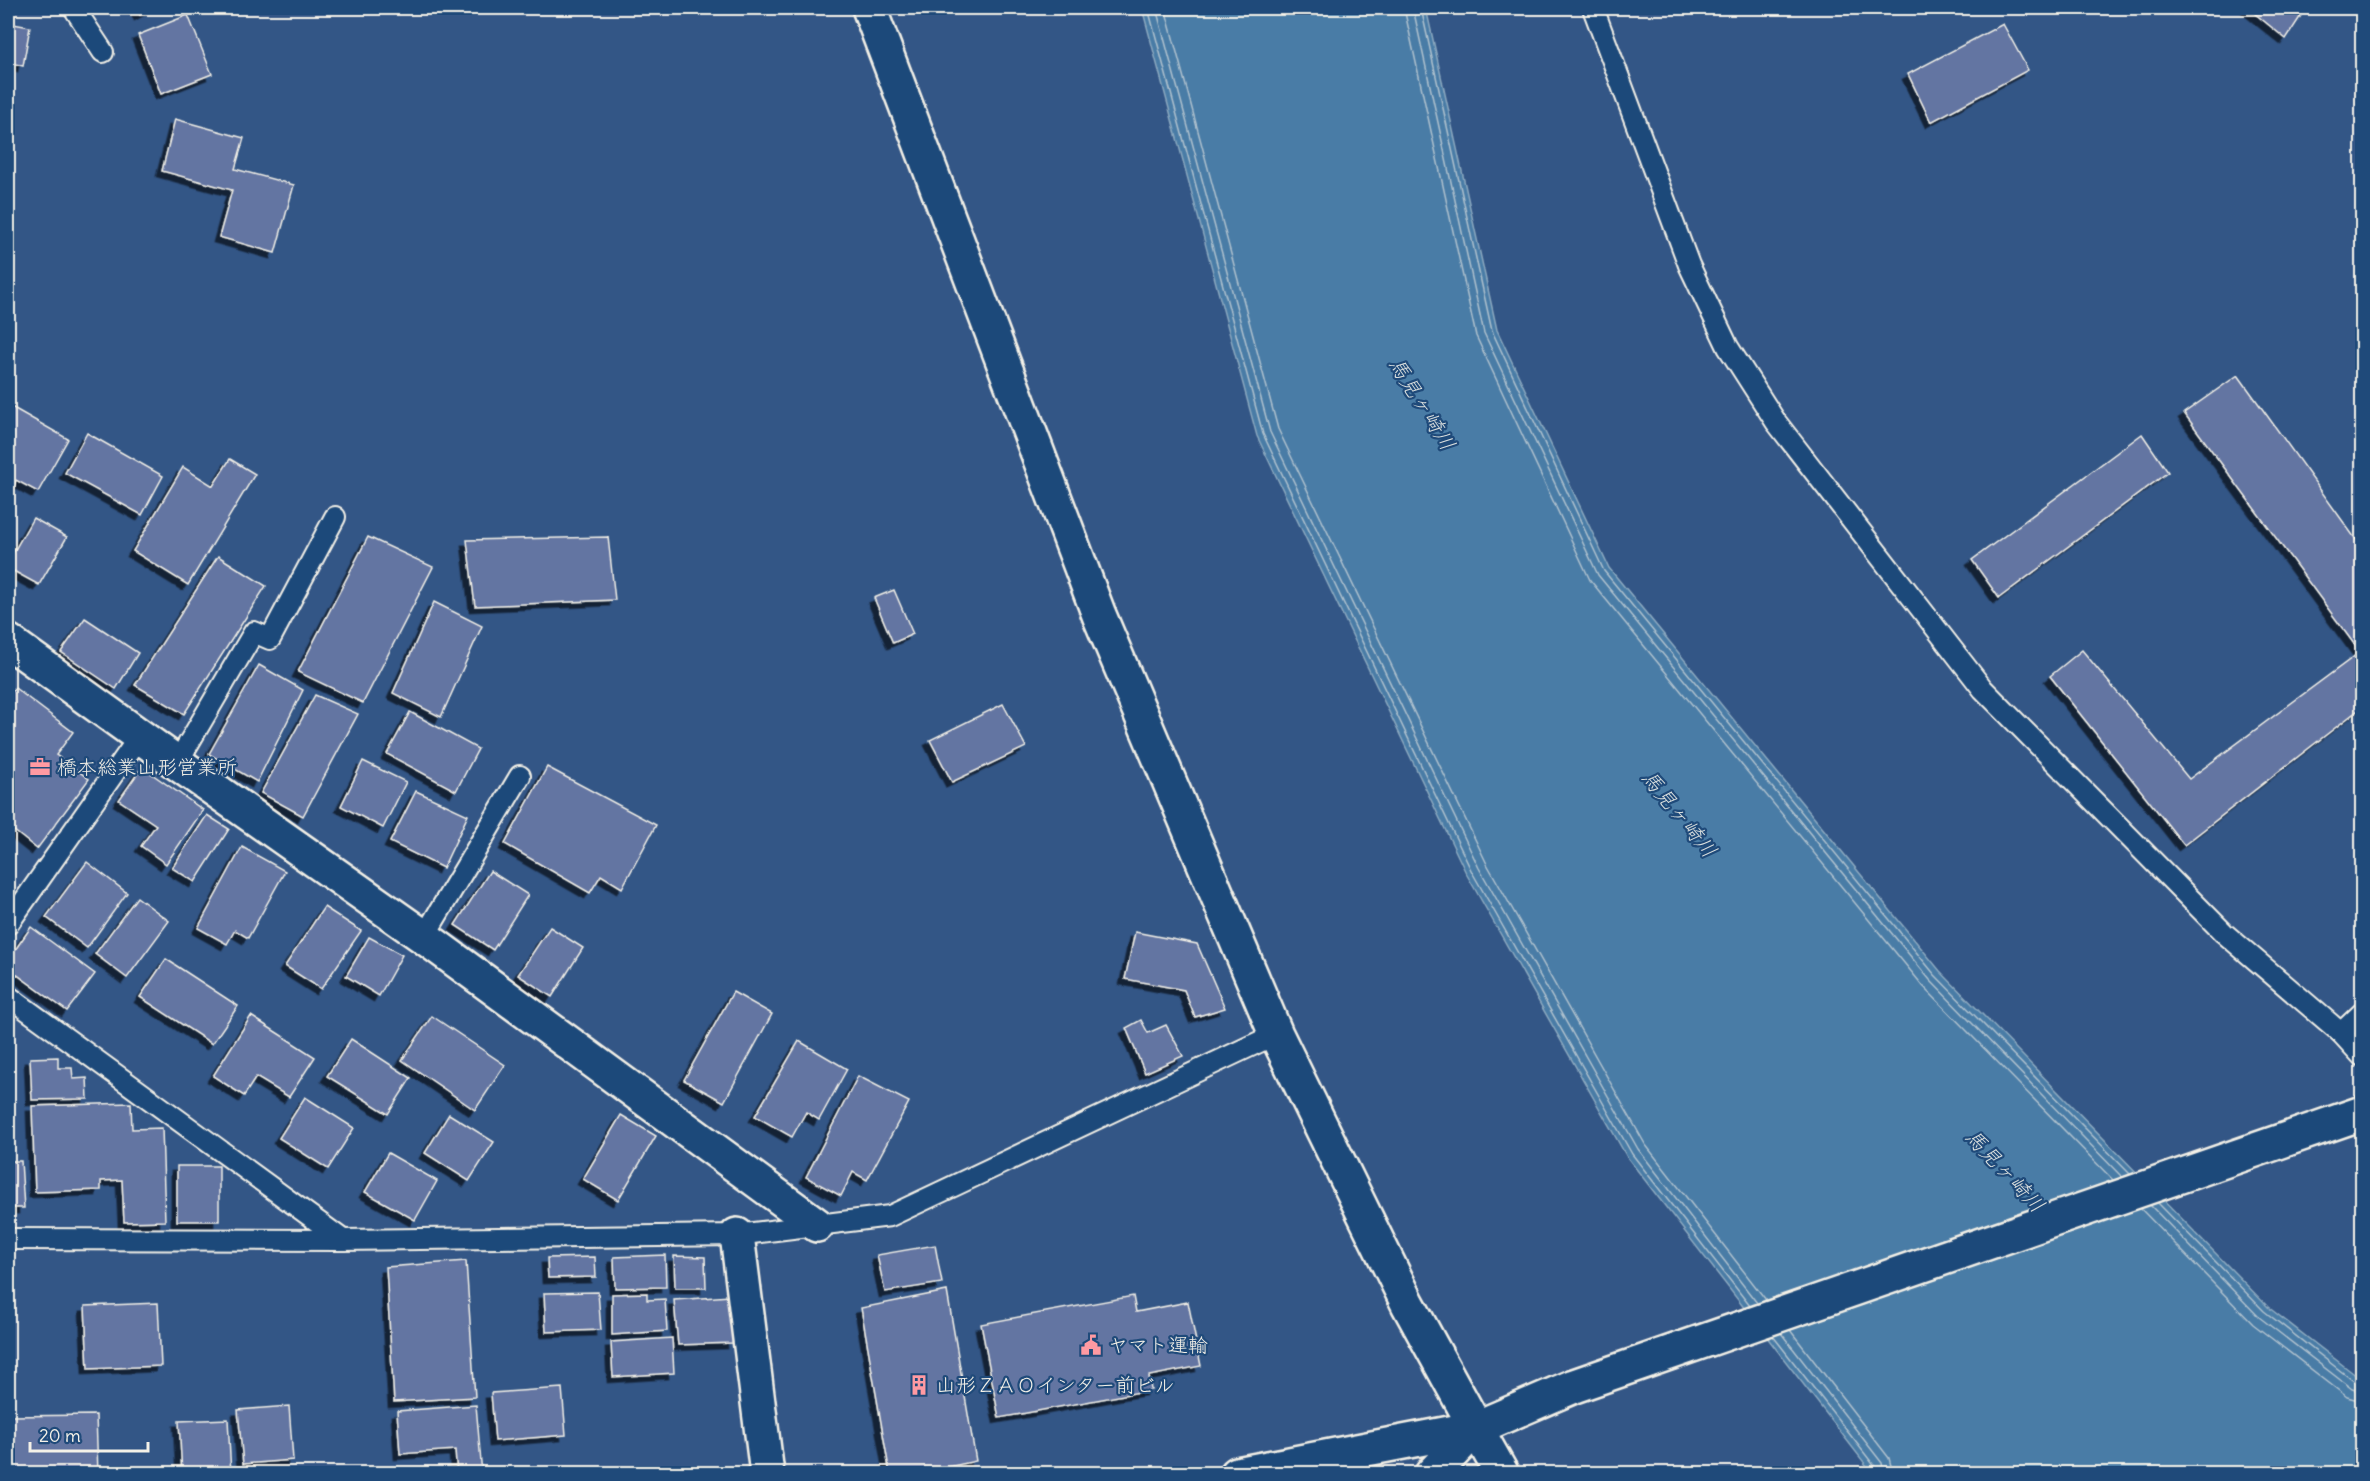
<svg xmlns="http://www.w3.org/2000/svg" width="2370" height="1481" font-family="Delius,'Klee One',sans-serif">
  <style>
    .water { fill: #497ba6; stroke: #8daac0; stroke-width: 1.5 }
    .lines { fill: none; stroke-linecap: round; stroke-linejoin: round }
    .shore { stroke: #b0c2ce; stroke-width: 1.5 }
    .building { fill: #6475a2; stroke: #f4f1e8; stroke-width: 1.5; filter: url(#shadow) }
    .service-casing { stroke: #f4f1e8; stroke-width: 24 }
    .minor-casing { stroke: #f4f1e8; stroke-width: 38 }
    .tertiary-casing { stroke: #f4f1e8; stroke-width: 38 }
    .trunk-casing { stroke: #f4f1e8; stroke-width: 38 }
    .motorway-casing { stroke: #f4f1e8; stroke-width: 38 }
    .service { stroke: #1f4a7a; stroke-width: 20 }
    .minor { stroke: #1f4a7a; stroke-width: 33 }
    .tertiary { stroke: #1f4a7a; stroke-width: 33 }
    .trunk { stroke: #1f4a7a; stroke-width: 33 }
    .motorway { stroke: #1f4a7a; stroke-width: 33 }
    .labels { text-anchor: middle; stroke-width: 4.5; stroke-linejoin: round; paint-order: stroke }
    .poi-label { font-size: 20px; fill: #f4f1e8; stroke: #1f4a7a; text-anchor: start }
    .water-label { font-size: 21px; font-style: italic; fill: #dadfde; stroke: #1f4a7a }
  </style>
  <defs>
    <filter id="shadow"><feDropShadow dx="-5.5" dy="5.5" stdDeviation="0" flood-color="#0009"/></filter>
  </defs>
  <rect width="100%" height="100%" fill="#335686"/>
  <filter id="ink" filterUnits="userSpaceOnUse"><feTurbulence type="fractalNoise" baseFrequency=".0167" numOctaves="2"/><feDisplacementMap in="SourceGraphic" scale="12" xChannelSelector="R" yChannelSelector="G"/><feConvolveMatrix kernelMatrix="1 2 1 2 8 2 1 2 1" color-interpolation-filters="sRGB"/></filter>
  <g filter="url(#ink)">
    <!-- water -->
    <polygon class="water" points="1142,8 1426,8 1497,330 1609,568 1940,971 2268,1307 2362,1380 2362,1473 1874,1474 1870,1470 1627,1157 1467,875 1257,436"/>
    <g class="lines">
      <!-- shore -->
      <g class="shore">
        <polyline points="1148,8 1263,434 1472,872 1632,1154 1750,1306"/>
        <polyline points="1156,8 1270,432 1479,868 1638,1149 1757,1303"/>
        <polyline points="1165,8 1278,429 1487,864 1645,1144 1766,1300"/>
        <polyline points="1404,8 1476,336 1590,580 1923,986 2113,1180"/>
        <polyline points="1413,8 1484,333 1598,575 1930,980 2122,1177"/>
        <polyline points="1421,8 1492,331 1604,571 1935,975 2130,1174"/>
        <polyline points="2158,1203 2264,1311 2356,1383 2362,1384"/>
        <polyline points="2150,1205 2259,1317 2352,1389 2362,1392"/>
        <polyline points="2141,1209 2253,1324 2347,1397 2362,1401"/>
        <polyline points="1790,1330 1889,1458 1893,1474"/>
        <polyline points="1781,1333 1882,1463 1884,1474"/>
        <polyline points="1773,1336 1876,1468 1877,1474"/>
      </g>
    </g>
    <!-- building -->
    <g class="building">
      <polygon points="136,8 152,8 140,15"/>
      <polygon points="2248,8 2306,8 2286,39"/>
      <polygon points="188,15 212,74 161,94 138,35"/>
      <polygon points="8,23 30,27 23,66 8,62"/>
      <polygon points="2003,24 2028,70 1931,122 1908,74"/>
      <polygon points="175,119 244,138 235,169 294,185 275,253 219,237 232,190 162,171"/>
      <polygon points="2238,375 2362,548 2362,707 2184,845 2050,676 2082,650 2189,779 2360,652 2184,413"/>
      <polygon points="8,405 68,439 38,492 16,480 14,486 8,483"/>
      <polygon points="87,433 163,476 142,515 65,473"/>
      <polygon points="2142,434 2168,472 1999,598 1972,560"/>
      <polygon points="230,459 255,474 188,585 133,551 183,467 213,486"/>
      <polygon points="33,518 67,537 39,585 8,568 8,562"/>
      <polygon points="368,537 433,567 363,703 298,672"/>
      <polygon points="608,537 615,600 475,606 467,540"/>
      <polygon points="218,556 266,586 184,714 135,685"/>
      <polygon points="894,590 913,634 893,643 874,598"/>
      <polygon points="434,602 482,626 441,717 393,693"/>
      <polygon points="85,618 138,653 116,689 61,652"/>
      <polygon points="259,665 303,690 257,782 209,754"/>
      <polygon points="15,688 73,732 56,755 89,779 37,849 8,826 8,697"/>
      <polygon points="315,695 358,714 303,816 261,793"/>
      <polygon points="1003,704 1026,747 952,782 930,740"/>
      <polygon points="410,712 478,749 456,791 387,754"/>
      <polygon points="363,761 406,782 383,828 341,806"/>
      <polygon points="142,767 203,810 166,864 141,846 156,825 119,800"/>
      <polygon points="547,767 656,825 622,888 601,875 590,893 505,844"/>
      <polygon points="416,791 468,815 443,868 390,842"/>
      <polygon points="207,815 229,829 195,882 172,868"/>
      <polygon points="242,847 285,871 248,938 235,930 227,944 198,928"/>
      <polygon points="87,862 127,893 87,948 46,917"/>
      <polygon points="490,871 528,895 493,950 455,925"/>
      <polygon points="137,897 169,921 127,978 95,954"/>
      <polygon points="324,907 361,931 321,989 285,966"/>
      <polygon points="31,927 95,974 67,1011 8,968 8,960"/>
      <polygon points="550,927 583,948 552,997 518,975"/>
      <polygon points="1135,932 1197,944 1225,1008 1195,1017 1184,990 1125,979"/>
      <polygon points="369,937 402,955 379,996 346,976"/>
      <polygon points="166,959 238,1006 212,1044 140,997"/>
      <polygon points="733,992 772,1014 724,1102 684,1080"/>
      <polygon points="251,1016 315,1057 289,1097 256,1077 244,1096 213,1076"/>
      <polygon points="432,1016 505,1065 475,1110 402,1060"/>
      <polygon points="1141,1020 1148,1033 1166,1025 1183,1056 1145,1073 1126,1028"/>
      <polygon points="351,1039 411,1078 388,1114 327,1076"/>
      <polygon points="799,1041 847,1069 819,1120 806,1112 792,1137 755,1116"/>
      <polygon points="58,1057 58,1068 72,1068 73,1079 87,1078 88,1099 32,1100 30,1058"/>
      <polygon points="858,1076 909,1102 867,1180 853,1172 841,1196 806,1177"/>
      <polygon points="8,1090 9,1090 11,1144 8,1144"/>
      <polygon points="305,1097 354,1128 328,1169 279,1138"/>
      <polygon points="131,1103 132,1129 162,1128 165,1221 124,1222 122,1180 101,1181 101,1190 35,1192 32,1106"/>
      <polygon points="449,1114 494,1142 469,1181 425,1153"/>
      <polygon points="621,1115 656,1136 618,1200 583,1179"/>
      <polygon points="388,1153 437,1181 415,1220 365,1192"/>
      <polygon points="8,1161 21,1161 24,1208 8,1208"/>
      <rect x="177" y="1166" width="42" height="55"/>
      <polygon points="935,1245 942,1283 885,1292 877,1255"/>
      <polygon points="665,1255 666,1287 615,1288 614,1257"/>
      <polygon points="674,1256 705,1257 706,1288 675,1288"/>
      <polygon points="595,1257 596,1277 548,1278 547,1258"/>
      <polygon points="466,1261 475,1397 394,1402 386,1267"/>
      <polygon points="947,1291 976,1461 916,1474 890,1474 861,1308"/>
      <polygon points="598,1292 601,1330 546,1332 544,1293"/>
      <polygon points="647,1293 647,1300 665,1299 667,1331 612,1335 612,1294"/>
      <polygon points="730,1296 733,1343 678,1345 674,1300"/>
      <polygon points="1133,1296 1136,1312 1188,1302 1201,1366 1149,1376 1151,1390 999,1418 981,1324"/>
      <polygon points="158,1303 161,1366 88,1369 85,1306"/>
      <polygon points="672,1338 674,1373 613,1377 611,1342"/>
      <polygon points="562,1388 566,1435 495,1441 491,1393"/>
      <polygon points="476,1405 482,1474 457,1474 455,1450 400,1454 397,1411"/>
      <polygon points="289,1406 293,1460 243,1464 238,1410"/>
      <polygon points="96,1415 98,1474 8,1474 8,1416"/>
      <polygon points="228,1419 231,1474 182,1474 179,1421"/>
    </g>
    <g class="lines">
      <!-- service casing -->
      <g class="service-casing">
        <g id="service">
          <polyline points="74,8 103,52"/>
          <polyline points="1593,8 1689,265 1728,347 1776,422 1983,689 2224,933 2341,1033 2362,1056"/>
          <polyline points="177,763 254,632 270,639 335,517"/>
          <polyline points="8,924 140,736"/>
          <polyline points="424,937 520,776"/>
          <polyline points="8,996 343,1240"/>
          <polyline points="2341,1033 2362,1013"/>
          <polyline points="8,1239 343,1240 737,1235 890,1216 1276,1034"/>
        </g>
      </g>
      <!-- minor casing -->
      <g class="minor-casing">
        <g id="minor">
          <polyline points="8,641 177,763 424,937 817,1225"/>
          <polyline points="737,1235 767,1474"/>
        </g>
      </g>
      <!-- tertiary casing -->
      <g class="tertiary-casing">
        <polyline id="tertiary" points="869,8 1099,615 1276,1034 1408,1304 1476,1428"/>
      </g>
      <!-- trunk casing -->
      <g class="trunk-casing">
        <g id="trunk">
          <polyline points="1476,1428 1502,1474"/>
          <polyline points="1237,1474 1476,1428"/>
          <polyline points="1432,1474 1476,1428"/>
        </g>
      </g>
      <!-- motorway casing -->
      <g class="motorway-casing">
        <polyline id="motorway" points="1476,1428 1574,1386 2362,1113"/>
      </g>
      <!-- service -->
      <use href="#service" class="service"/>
      <!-- minor -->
      <use href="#minor" class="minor"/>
      <!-- tertiary -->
      <use href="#tertiary" class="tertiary"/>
      <!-- trunk -->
      <use href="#trunk" class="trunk"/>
      <!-- motorway -->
      <use href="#motorway" class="motorway"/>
    </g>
  </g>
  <!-- icons -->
  <defs>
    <g id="office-bare" transform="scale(1.62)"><path d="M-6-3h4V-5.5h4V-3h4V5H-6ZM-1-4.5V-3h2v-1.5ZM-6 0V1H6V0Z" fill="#ff9aa2" stroke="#1f4a7a" stroke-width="2.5" paint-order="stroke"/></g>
    <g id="civic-bare" transform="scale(1.62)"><path d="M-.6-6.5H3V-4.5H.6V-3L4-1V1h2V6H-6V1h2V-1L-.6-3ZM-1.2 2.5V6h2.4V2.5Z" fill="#ff9aa2" stroke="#1f4a7a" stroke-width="2.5" paint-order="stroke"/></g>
    <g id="building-bare" transform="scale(1.62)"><path d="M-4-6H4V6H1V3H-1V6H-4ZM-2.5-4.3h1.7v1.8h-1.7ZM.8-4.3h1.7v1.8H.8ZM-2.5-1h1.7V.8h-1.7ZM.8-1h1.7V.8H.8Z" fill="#ff9aa2" stroke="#1f4a7a" stroke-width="2.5" paint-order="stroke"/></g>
  </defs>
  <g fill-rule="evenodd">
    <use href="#office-bare" x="40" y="767"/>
    <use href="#civic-bare" x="1091" y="1345"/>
    <use href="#building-bare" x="919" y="1385"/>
  </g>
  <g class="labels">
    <!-- poi labels -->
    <g class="poi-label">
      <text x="57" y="774">橋本総業山形営業所</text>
      <text x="1108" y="1352">ヤマト運輸</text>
      <text x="936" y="1392">山形ＺＡＯインター前ビル</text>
    </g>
    <!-- water labels -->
    <g class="water-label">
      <text transform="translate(1422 404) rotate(58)" y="7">馬見ヶ崎川</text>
      <text transform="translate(1679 814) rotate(51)" y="7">馬見ヶ崎川</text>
      <text transform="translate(2005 1171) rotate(47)" y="7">馬見ヶ崎川</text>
    </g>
  </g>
  <!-- margin -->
  <rect width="2370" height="1481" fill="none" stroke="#1f4a7a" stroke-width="30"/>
  <rect x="15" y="15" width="2340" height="1451" fill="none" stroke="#f4f1e8" stroke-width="2" filter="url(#ink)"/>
  <!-- scale -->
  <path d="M30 1442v9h118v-9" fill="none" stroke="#f4f1e8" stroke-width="3"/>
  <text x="39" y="1442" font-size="18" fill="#f4f1e8" stroke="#1f4a7a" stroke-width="4.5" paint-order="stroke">20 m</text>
</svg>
